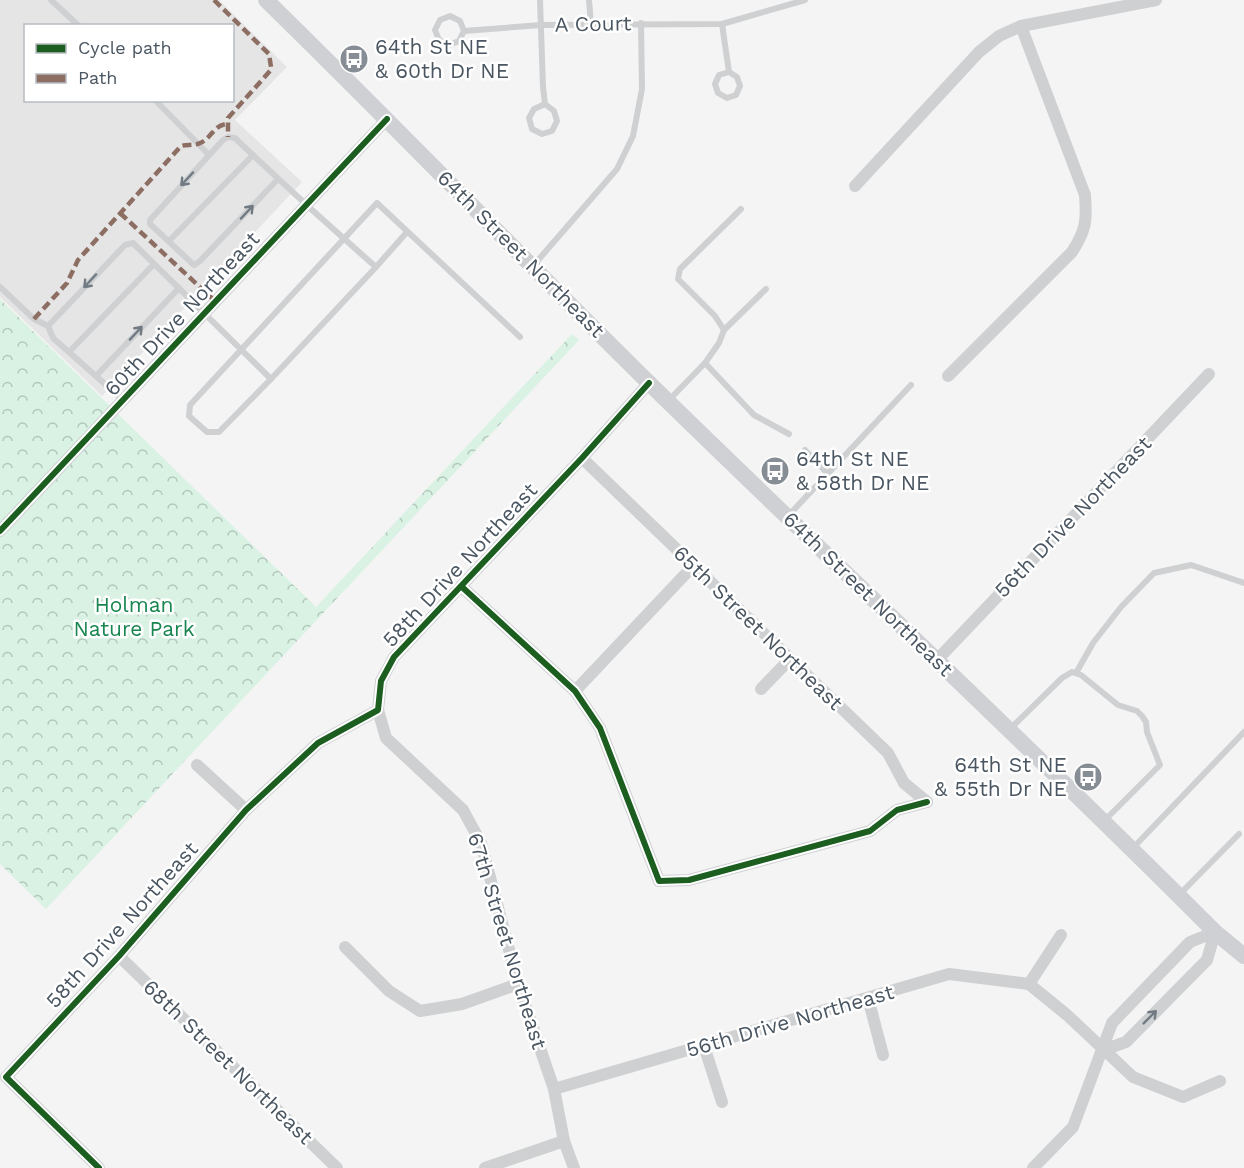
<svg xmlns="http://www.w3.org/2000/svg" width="1244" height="1168" font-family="'Work Sans',sans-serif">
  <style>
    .education { fill: #e6e5e6; fill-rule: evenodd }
    .park { fill: url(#park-crowns) }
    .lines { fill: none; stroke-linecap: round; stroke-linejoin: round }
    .lane { stroke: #ced0d2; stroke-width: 6 }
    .street { stroke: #ced0d2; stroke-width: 12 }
    .secondary { stroke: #ced0d4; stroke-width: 16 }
    .quiet { stroke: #8d6e63; stroke-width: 4.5; stroke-dasharray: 9 4.5; stroke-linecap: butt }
    .cycleway-casing { stroke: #fff; stroke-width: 10 }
    .cycleway { stroke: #1b5e20; stroke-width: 6 }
    .oneway { stroke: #727b83 }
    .labels { text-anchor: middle; stroke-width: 5; stroke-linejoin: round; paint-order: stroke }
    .street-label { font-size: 21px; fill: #4a5661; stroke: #fff }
    .poi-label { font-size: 21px; fill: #4a5661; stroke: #fff; text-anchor: start }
    .park-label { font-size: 21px; fill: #17864f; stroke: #fff }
  </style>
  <defs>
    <pattern id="park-crowns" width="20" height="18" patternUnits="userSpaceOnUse" patternTransform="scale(1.5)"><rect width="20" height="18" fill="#d9f2e3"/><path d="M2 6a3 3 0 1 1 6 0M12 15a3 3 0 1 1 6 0" fill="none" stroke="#b2c7bb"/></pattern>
  </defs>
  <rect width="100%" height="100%" fill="#f4f4f4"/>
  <!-- education -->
  <path class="education" d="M0 0H219L287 67 235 120 302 182 102 396 0 297ZM26 26H232V100H26Z"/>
  <!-- park -->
  <polygon class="park" points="0,299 316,607 572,334 579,340 46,909 0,864"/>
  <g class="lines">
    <!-- lane -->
    <g class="lane">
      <polyline points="51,0 79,26"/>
      <polyline points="540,0 543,87 545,104 554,111 557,121 552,131 542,134 532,129 529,118 534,109 545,104"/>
      <polyline points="589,0 591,24"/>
      <polyline points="722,24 729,72 737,77 740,86 736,95 727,98 718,93 715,84 719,75 729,72"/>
      <polyline points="464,31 460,21 450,16 440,20 435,30 439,40 449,45 459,41 464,31 541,25 722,24 805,0"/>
      <polyline points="155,100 209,155"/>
      <polyline points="169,241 253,155"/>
      <polyline points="533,266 617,169 633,136 642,89 641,23"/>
      <polyline points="376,267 407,232"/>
      <polyline points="0,287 34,319 48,326"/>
      <polyline points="724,330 766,289"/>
      <polyline points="69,352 154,264"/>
      <polyline points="705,363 719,343 724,330 715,316 678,279 680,269 741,209"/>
      <polyline points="96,376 179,288"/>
      <polyline points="271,379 219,432 207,432 189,416 190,405 377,203 520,337"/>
      <path d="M123 400 53 338 48 326 125 245 133 243 271 379 376 267C328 225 281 182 235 138L228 137 223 140 150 220V224L194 265 200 261 278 179"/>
      <polyline points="668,401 705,363 754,415 789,434"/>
      <polyline points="805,450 828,474"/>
      <polyline points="788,516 911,385"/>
      <polyline points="1076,673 1093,643 1121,607 1154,573 1191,565 1244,583"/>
      <polyline points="1009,730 1062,678 1072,672 1081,675 1118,705 1137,711 1142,716 1146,722 1147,732 1160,765 1104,821"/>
      <polyline points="1132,849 1244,732"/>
      <polyline points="1179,895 1239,834"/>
    </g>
    <!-- street -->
    <g class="street">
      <polyline points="855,186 979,52 999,36 1021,26 1156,0"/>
      <path d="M948 376 1072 252C1086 230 1087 221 1085 195L1021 26"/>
      <polyline points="582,458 888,753 904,783 927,802"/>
      <polyline points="0,531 387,119"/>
      <polyline points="462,587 575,691 600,728 659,881 689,880 870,831 897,810 927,802"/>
      <polyline points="937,660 1209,374"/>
      <polyline points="761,689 790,659"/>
      <polyline points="575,691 693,566"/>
      <polyline points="378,710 386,738 463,810 481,843 518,984 554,1089 564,1141 574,1168"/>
      <polyline points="197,765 246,810"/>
      <polyline points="345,947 389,991 420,1011 462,1004 518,984"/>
      <polyline points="119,956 337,1168"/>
      <polyline points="1029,984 1067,1015 1133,1077 1183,1097 1220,1081"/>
      <polyline points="1029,984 1061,935"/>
      <polyline points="868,998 883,1055"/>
      <polyline points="704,1046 722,1102"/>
      <polyline points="1103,1050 1126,1042 1207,960 1215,932"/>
      <polyline points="554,1089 949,974 1029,984"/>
      <polyline points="99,1168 6,1077 119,956 246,810 318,743 378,710 381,681 394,657 582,458 649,383"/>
      <polyline points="485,1168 564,1141"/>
      <polyline points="1033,1168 1073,1127 1112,1023 1190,942 1215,932"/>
    </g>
    <!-- secondary -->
    <path class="secondary" d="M266 0C395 126 520 256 649 383 837 567 1030 746 1215 932L1244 956"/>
    <!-- quiet -->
    <g class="quiet">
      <polyline points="214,0 269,54 271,67 270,71 228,118 228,137"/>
      <polyline points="120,213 215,301"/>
      <path d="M34 319 67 283 78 260 181 146C187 144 194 146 200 143 212 138 214 124 228 124"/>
    </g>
    <!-- cycleway casing -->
    <g class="cycleway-casing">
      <g id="cycleway">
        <polyline points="0,531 387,119"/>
        <polyline points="462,587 575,691 600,728 659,881 689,880 870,831 897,810 927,802"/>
        <polyline points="99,1168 6,1077 119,956 246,810 318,743 378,710 381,681 394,657 582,458 649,383"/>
      </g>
    </g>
    <!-- cycleway -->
    <use href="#cycleway" class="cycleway"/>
  </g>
  <!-- one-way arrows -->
  <defs><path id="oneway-shaft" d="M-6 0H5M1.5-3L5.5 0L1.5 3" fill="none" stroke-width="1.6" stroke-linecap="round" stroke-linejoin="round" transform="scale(1.5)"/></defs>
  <g class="oneway">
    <use href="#oneway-shaft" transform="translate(187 179) rotate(133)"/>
    <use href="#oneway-shaft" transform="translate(247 212) rotate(-47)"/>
    <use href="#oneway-shaft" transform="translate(90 281) rotate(133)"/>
    <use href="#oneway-shaft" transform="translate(136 333) rotate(-47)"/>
    <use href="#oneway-shaft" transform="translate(1150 1017) rotate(-45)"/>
  </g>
  <!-- icons -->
  <defs>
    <g id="bus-disc" transform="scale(1.5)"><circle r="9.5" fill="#868d94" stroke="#fff"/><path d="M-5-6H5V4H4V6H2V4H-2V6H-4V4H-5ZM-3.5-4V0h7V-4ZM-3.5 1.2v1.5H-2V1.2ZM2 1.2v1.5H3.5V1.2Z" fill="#fff"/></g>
  </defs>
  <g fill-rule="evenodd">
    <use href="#bus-disc" x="354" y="59"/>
    <use href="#bus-disc" x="775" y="471"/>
    <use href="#bus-disc" x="1088" y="777"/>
  </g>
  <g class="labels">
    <!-- street labels -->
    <g class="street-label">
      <text transform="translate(593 24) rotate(-1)" y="7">A Court</text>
      <text transform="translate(521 254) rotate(45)" y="7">64th Street Northeast</text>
      <text transform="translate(182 314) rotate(-47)" y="7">60th Drive Northeast</text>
      <text transform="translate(1073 517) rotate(-46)" y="7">56th Drive Northeast</text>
      <text transform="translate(460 565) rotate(-47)" y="7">58th Drive Northeast</text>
      <text transform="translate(868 594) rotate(44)" y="7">64th Street Northeast</text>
      <text transform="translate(758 628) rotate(44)" y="7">65th Street Northeast</text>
      <text transform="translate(122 925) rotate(-48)" y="7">58th Drive Northeast</text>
      <text transform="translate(507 941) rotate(73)" y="7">67th Street Northeast</text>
      <text transform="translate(790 1021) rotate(-16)" y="7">56th Drive Northeast</text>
      <text transform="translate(228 1062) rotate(44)" y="7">68th Street Northeast</text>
    </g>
    <!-- poi labels -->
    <g class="poi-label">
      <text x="375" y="54">64th St NE<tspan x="375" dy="24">&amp; 60th Dr NE</tspan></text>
      <text x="796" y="466">64th St NE<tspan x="796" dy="24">&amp; 58th Dr NE</tspan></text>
      <text x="1067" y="772" text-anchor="end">64th St NE<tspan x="1067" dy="24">&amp; 55th Dr NE</tspan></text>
    </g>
    <!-- park labels -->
    <g class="park-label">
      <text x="134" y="612">Holman<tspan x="134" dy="24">Nature Park</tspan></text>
    </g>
  </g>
  <!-- legend -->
  <rect x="24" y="24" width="210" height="78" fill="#ffffff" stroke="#b7bbc0" stroke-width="1.5"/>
  <rect x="36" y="44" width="30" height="9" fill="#1b5e20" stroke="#b7bbc0" stroke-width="1.5"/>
  <text x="78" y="54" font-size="18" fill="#4a5661">Cycle path</text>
  <rect x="36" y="74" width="30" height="9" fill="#8d6e63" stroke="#b7bbc0" stroke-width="1.5"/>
  <text x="78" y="84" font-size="18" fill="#4a5661">Path</text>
</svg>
